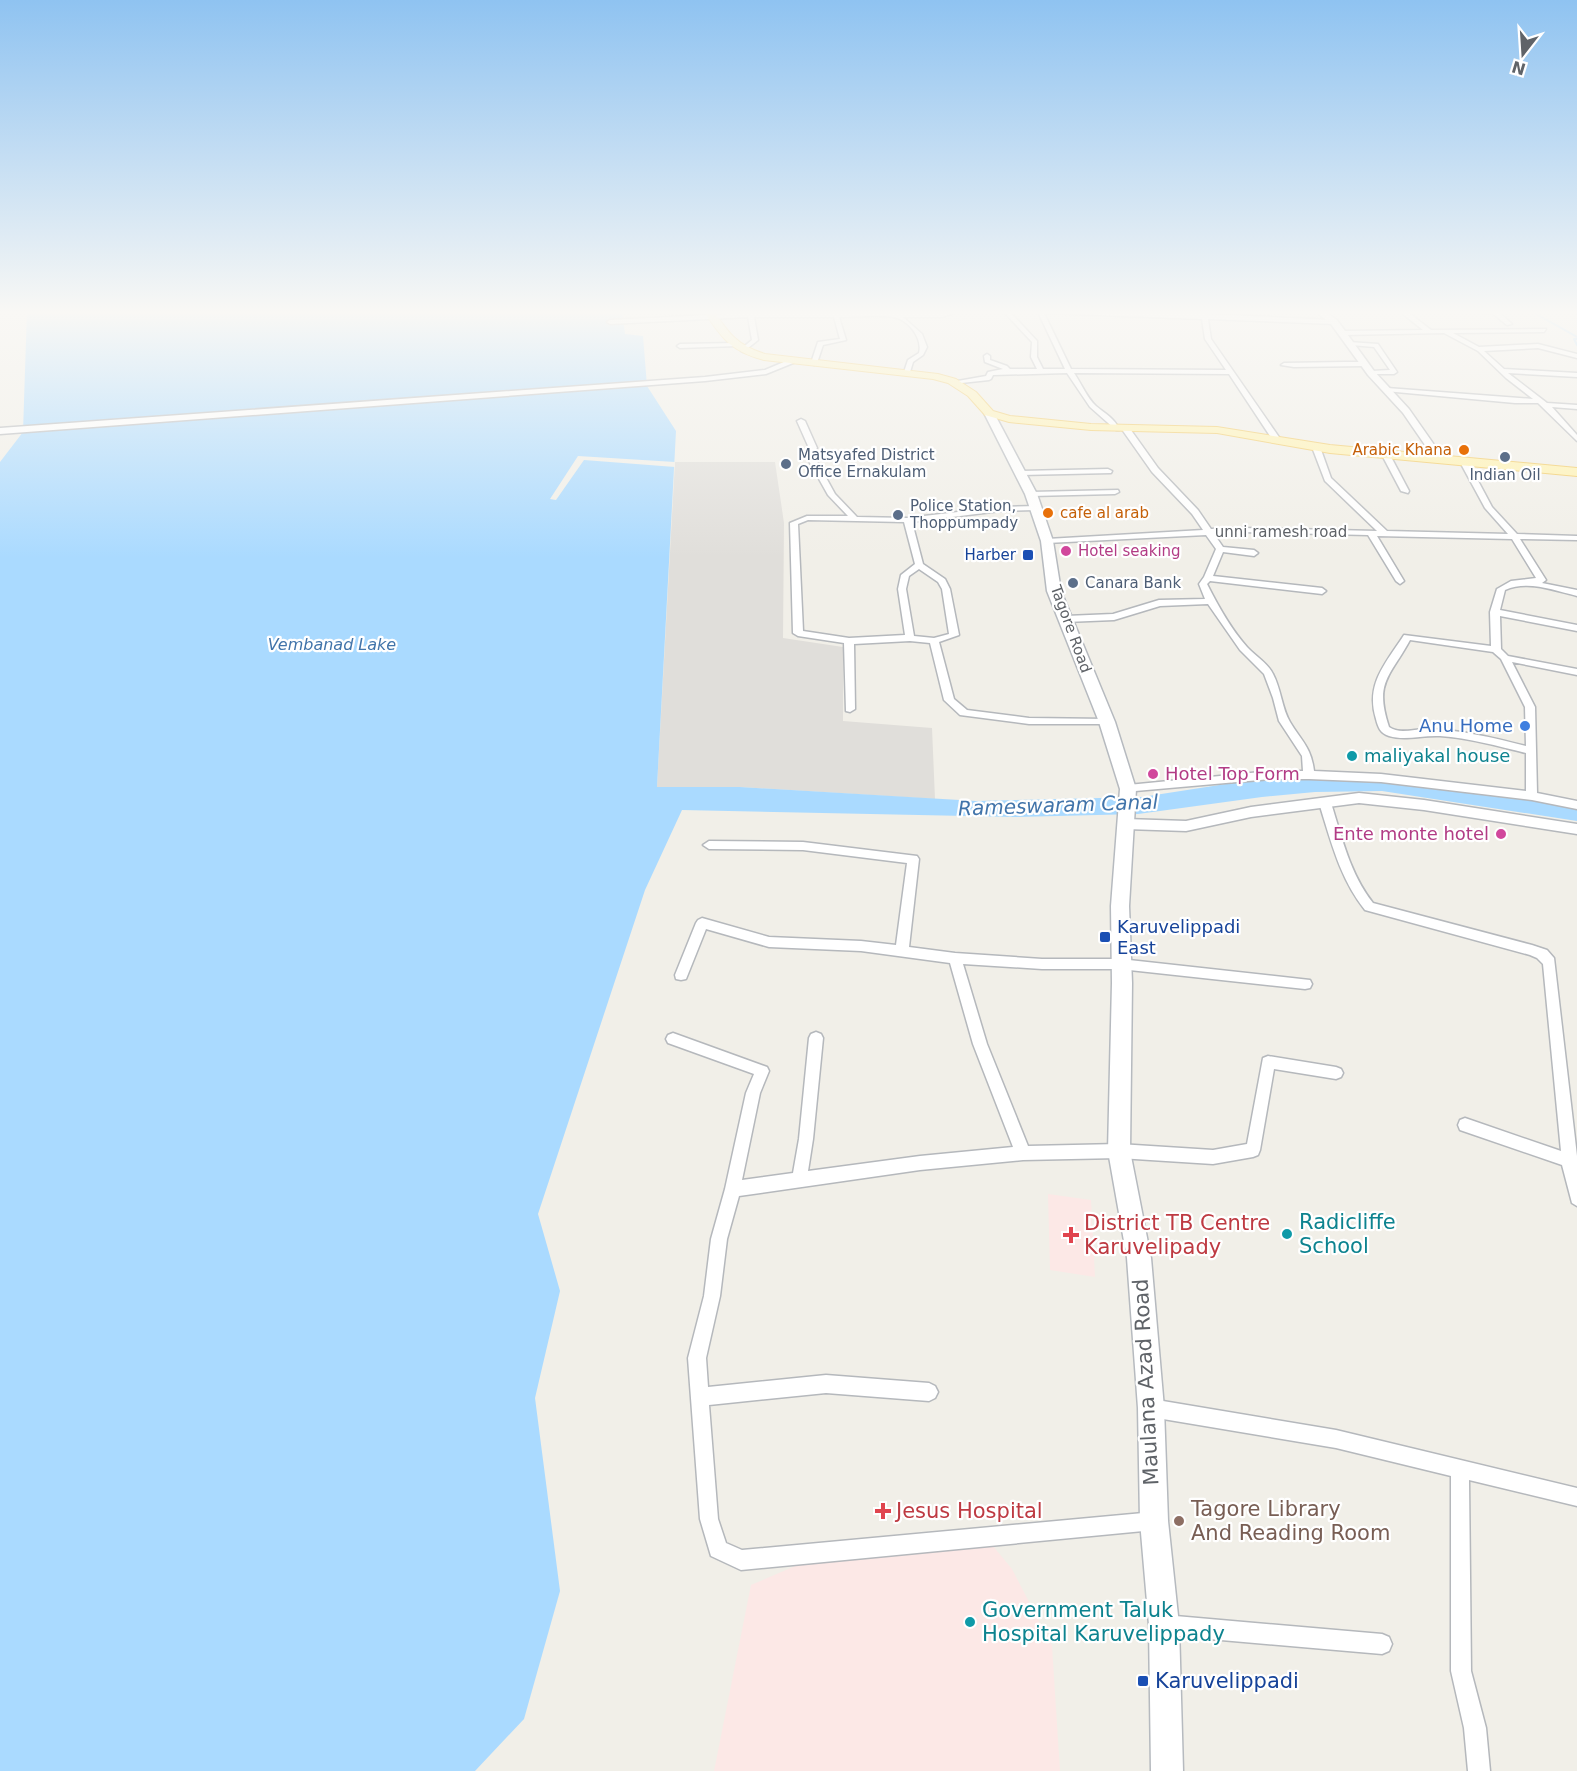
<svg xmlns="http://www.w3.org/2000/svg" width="1577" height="1771" font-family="'DejaVu Sans',sans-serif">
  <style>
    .industrial { fill: #e0deda }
    .medical { fill: #fce8e6 }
    .water { fill: #aadaff }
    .pier { fill: #f1efe8 }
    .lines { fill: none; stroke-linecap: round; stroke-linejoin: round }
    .stream { stroke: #aadaff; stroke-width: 2 }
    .minor-casing { stroke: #b5b8bc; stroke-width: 3 }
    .tertiary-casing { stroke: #b5b8bc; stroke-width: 3 }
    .secondary-casing { stroke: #b6babf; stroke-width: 3 }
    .primary-casing { stroke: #f2c960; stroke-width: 2 }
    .minor { fill: #fff; fill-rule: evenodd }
    .tertiary { fill: #fff; fill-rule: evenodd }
    .secondary { fill: #fff; fill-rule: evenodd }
    .primary { fill: #fff2af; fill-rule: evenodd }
    .food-dot { fill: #e8710a; stroke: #fff; stroke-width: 2 }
    .service-dot { fill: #5c6f8a; stroke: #fff; stroke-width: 2 }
    .hotel-dot { fill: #d1479c; stroke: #fff; stroke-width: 2 }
    .transit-dot { fill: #1a4fb4; stroke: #fff; stroke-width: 2 }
    .shop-dot { fill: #3f7fe0; stroke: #fff; stroke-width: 2 }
    .culture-dot { fill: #0f9aa8; stroke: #fff; stroke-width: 2 }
    .health-dot { fill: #e0444e; stroke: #fff; stroke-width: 2 }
    .education-dot { fill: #8d6e63; stroke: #fff; stroke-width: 2 }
    .labels { text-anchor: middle; stroke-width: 4.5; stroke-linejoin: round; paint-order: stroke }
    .far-food-label { font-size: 15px; fill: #c56008; stroke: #fff; text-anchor: end }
    .far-service-label { font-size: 15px; fill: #4e5e75; stroke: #fff; text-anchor: start }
    .far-street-label { font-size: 15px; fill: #5f6368; stroke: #fff }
    .far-hotel-label { font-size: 15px; fill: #b23c85; stroke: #fff; text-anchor: start }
    .far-transit-label { font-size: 15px; fill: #164399; stroke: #fff; text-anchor: end }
    .far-water-label { font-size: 16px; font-style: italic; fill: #4174aa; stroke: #fff }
    .shop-label { font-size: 18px; fill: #366cbe; stroke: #fff; text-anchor: end }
    .culture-label { font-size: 18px; fill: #0d838f; stroke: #fff; text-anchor: start }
    .hotel-label { font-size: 18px; fill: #b23c85; stroke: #fff; text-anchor: start }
    .transit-label { font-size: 18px; fill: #164399; stroke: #fff; text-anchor: start }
    .water-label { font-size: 20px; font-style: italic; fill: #4174aa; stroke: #fff }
    .near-culture-label { font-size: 21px; fill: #0d838f; stroke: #fff; text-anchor: start }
    .near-health-label { font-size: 21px; fill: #be3a42; stroke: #fff; text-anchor: start }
    .near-street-label { font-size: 21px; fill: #5f6368; stroke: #fff }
    .near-education-label { font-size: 21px; fill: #785e54; stroke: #fff; text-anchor: start }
    .near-transit-label { font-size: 21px; fill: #164399; stroke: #fff; text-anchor: start }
  </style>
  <rect width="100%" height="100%" fill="#f1efe8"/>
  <!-- industrial -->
  <polygon class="industrial" points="675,462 775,462 784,523 783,638 843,647 843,721 932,728 935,799 740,787 657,787"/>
  <!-- medical -->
  <g class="medical">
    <polygon points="1048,1194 1091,1200 1095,1277 1050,1270"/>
    <polygon points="993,1546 1012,1569 1052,1646 1060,1771 714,1771 751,1585 814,1558"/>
  </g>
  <!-- water -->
  <polygon class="water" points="27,310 622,311 625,334 643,336 647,386 676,431 657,787 740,787 976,801 1142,797 1271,777 1378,780 1537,800 1577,808 1577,821 1382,791 1315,792 1262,797 1138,814 1015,817 682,810 645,890 538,1214 560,1291 535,1398 560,1591 524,1719 475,1771 0,1771 0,462 23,432"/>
  <!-- pier -->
  <polygon class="pier" points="578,456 675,462 675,467 584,460 556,500 550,499"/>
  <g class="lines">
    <!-- stream -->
    <g class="stream">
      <polyline points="1529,310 1577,337"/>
      <polyline points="1577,339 1574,339 1577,345"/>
    </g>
    <!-- minor casing -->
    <g class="minor-casing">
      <g id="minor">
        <path d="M747 310H753V313H942L963 310 942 317H903L922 334 927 347 923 355 913 362 910 372 907 374 904 372 908 360 919 353C923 338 908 319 893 317 876 314 857 317 839 317L846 340 823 345 817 363 814 365 811 363 818 342 840 339 834 317H754L758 340 743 352 741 351V349L752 340 748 317 610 324 607 322 610 320 748 313Z"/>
        <path d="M1002 310H1008L1037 341V357L1043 369H1065L1038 312 1017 310 1205 314 1334 320 1337 322 1334 324 1208 319 1211 339 1281 440 1277 442H1274L1229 374 1074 373C1081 383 1087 398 1096 406 1104 413 1116 419 1119 430H1116L1090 407 1067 373 993 375 991 379 989 380 952 384V382L986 376 988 372 1003 369 985 362 984 356 987 354 990 356V360L1007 366 1010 369H1037L1031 357 1032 342ZM1044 313 1202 319 1205 339 1226 370 1071 369Z"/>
        <polygon points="1398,310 1405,310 1431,330 1546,329 1544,332 1453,333 1479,347 1538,344 1577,354 1577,358 1538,348 1484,351 1504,369 1577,373 1577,377 1508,373 1547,403 1577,405 1577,409 1552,407 1577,435 1577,441 1538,403 1515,403 1385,391 1385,389 1387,388 1533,399 1506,378 1478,351 1444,333 1343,335 1340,333 1343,331 1423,330"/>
        <polygon points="1454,310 1496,310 1512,324 1507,325 1492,313 1457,312"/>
        <polygon points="1349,342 1378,344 1397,372 1394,374 1369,374 1368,373 1371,371 1390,370 1374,347 1351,345"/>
        <polygon points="735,343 737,344 737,346 680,348 677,346 680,344"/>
        <polygon points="1344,362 1365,362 1368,364 1365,366 1294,367 1281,365 1284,363"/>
        <path d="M801 419 805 421 817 448 813 454 835 494 857 517 907 518 1000 507 1038 506 1039 508 1035 510 1000 511 912 522 923 564 945 579 950 589 959 635 939 642 954 699 967 710 1029 718 1107 719 1111 720 1112 722 1111 724H1029L960 715 944 700 930 643 910 641 854 644 855 709 850 712 846 711 844 643 798 636 793 633 790 523 807 516H848L828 495 805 454 809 448 797 421ZM808 520 904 522 915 564 901 575 898 589 905 635 849 638 803 631 798 524ZM919 569 938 582 942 589 949 634 934 638 914 636 906 589 909 576Z"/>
        <path d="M1122 426H1128L1158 468 1198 510 1211 529 1243 528 1377 531 1325 481 1312 447 1316 445 1320 447 1331 478 1387 531 1508 534 1485 508 1460 462 1464 460 1468 462 1492 507 1517 534 1577 536V540L1520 539 1546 580 1542 583 1577 590V596C1553 590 1528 580 1505 590L1500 610 1577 625V631L1500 616 1501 649 1508 656 1577 669V675L1512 662 1535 707 1537 793 1577 801V809L1532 800 1381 782 1309 779H1271L1124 792 1123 789 1124 786 1128 785 1271 771H1303L1302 756 1279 721 1273 698 1264 674 1240 650 1208 604 1160 606 1114 620 1066 622 1061 619 1066 616 1113 614 1159 600 1205 599 1199 584 1204 577 1216 549 1206 535 1047 543 1043 541 1047 539 1203 530 1192 514 1152 472 1121 428ZM1243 532 1368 535 1396 581 1400 584 1404 581 1377 536 1512 539 1536 578 1511 581 1497 589 1490 612 1491 646 1404 635C1386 663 1365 684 1376 719 1378 727 1380 733 1389 736 1405 741 1423 735 1440 736 1469 738 1497 746 1526 753V791L1381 774 1314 771C1311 747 1302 742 1290 722 1282 709 1281 689 1273 674 1268 663 1255 656 1247 647 1231 629 1218 606 1207 584L1210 581 1322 594 1326 591 1322 588 1213 576 1223 552 1254 556 1258 553 1254 550 1223 547 1214 534ZM1410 640 1493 652 1501 659 1525 707 1526 746C1494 738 1462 730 1429 729 1416 728 1400 735 1389 727 1374 682 1390 677 1410 640Z"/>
        <polygon points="1383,453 1390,455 1409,491 1408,493 1401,491 1382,455"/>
        <polygon points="1108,469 1112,471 1111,473 1021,475 1017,473 1021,471"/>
        <polygon points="1118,490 1119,492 1115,494 1031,496 1027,494 1031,492"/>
        <path d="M1325 799 1331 803C1342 838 1350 874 1373 903L1532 945 1547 950 1554 958 1577 1156V1206L1572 1203 1562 1165 1460 1130 1458 1125 1460 1120 1465 1118 1561 1151 1543 964 1537 958 1530 955 1365 910C1340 879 1331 841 1319 803Z"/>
        <polygon points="709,841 803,842 917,856 919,859 909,947 955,953 1042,959 1120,959 1310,980 1312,984 1310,988 1305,989 1120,969 1042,969 963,964 987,1044 1028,1146 1119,1144 1213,1150 1247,1144 1263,1058 1268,1056 1336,1067 1341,1069 1343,1073 1341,1077 1336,1079 1274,1069 1260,1150 1258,1155 1253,1157 1213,1164 1119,1158 1023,1160 920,1170 739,1196 727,1239 720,1296 706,1358 708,1387 826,1375 929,1383 935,1386 938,1392 935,1398 929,1401 826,1393 709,1405 718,1519 726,1543 742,1550 1154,1512 1161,1514 1163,1521 1161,1528 1154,1530 741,1570 711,1556 700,1519 688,1358 704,1296 711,1239 725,1189 746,1093 754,1074 668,1043 666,1039 668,1035 673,1033 767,1067 769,1071 760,1093 742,1180 793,1173 799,1139 809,1038 811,1034 816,1032 821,1034 823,1038 813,1139 808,1171 920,1156 1013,1147 973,1044 950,963 861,951 769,947 706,929 686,979 681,980 676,979 675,975 696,923 698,920 702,918 769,937 861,941 896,945 907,863 803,850 709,849 703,845"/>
        <polygon points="1151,1399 1336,1430 1577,1488 1577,1506 1469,1480 1471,1671 1486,1728 1490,1771 1468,1771 1464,1728 1451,1671 1451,1476 1336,1448 1151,1417 1145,1414 1142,1408 1145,1402"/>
        <polygon points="1164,1615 1382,1634 1389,1637 1392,1644 1389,1651 1382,1654 1164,1635 1157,1632 1154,1625 1157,1618"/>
      </g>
    </g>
    <!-- tertiary casing -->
    <g class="tertiary-casing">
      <g id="tertiary">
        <polygon points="1314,310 1323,310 1337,320 1374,371 1409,409 1444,459 1442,461 1436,461 1403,413 1368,375 1331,324"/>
        <polygon points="791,359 798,361 766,374 705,381 0,434 0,428 705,377 765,370"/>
        <polygon points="1359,793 1424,800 1577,824 1577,834 1424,810 1359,803 1251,817 1186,831 1126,829 1119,824 1126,819 1186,821 1251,807"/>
      </g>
    </g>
    <!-- secondary casing -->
    <g class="secondary-casing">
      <polygon id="secondary" points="989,410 994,413 1037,494 1053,541 1061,591 1115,722 1136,789 1129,906 1132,983 1130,1151 1151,1258 1164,1408 1168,1521 1179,1625 1183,1771 1151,1771 1149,1625 1140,1521 1138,1408 1127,1258 1108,1151 1112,983 1111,906 1120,789 1099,722 1047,591 1041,541 1025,494 984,413"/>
    </g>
    <!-- primary casing -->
    <g class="primary-casing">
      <path id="primary" d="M703 310H713C729 334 737 345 765 354L938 374 956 379 976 392 993 411 1010 416 1091 424 1217 427 1330 445 1577 468V476L1330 453 1217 433 1091 430 1009 422 985 415 968 396 948 383 933 379 764 360C730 351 722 338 703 310Z"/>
    </g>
    <!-- minor -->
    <use href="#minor" class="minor"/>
    <!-- tertiary -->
    <use href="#tertiary" class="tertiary"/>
    <!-- secondary -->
    <use href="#secondary" class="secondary"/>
    <!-- primary -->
    <use href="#primary" class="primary"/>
  </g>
  <!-- sky -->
  <linearGradient id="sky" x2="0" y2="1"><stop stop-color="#8fc3f1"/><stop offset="0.56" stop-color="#f9f8f5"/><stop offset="1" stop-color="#f9f8f5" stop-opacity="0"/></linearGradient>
  <rect width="1577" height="558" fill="url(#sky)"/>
  <!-- markers -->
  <g class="food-dot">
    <circle cx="1464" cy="450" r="6"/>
    <circle cx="1048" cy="513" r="6"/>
  </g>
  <g class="service-dot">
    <circle cx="1505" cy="457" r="6"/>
    <circle cx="786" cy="464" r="6"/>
    <circle cx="898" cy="515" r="6"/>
    <circle cx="1073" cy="583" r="6"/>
  </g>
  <g class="hotel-dot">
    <circle cx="1066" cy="551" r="6"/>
    <circle cx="1153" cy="774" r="6"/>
    <circle cx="1501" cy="834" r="6"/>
  </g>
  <g class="transit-dot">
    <rect x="1022" y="549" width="12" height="12" rx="3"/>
    <rect x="1099" y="931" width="12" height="12" rx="3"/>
    <rect x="1137" y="1675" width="12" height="12" rx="3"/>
  </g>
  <circle class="shop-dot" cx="1525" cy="726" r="6"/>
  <g class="culture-dot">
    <circle cx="1352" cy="756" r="6"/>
    <circle cx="1287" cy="1234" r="6"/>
    <circle cx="970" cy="1622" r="6"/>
  </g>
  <g class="health-dot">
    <path d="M1068 1226h6v6h6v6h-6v6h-6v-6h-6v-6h6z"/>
    <path d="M880 1502h6v6h6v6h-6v6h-6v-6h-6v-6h6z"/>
  </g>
  <circle class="education-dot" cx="1179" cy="1521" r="6"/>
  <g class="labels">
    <!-- far-food labels -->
    <g class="far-food-label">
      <text x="1452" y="455">Arabic Khana</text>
      <text x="1060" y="518" text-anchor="start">cafe al arab</text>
    </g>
    <!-- far-service labels -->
    <g class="far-service-label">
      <text x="798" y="460">Matsyafed District<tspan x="798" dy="17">Office Ernakulam</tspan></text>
      <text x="1505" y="480" text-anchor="middle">Indian Oil</text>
      <text x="910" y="511">Police Station,<tspan x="910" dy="17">Thoppumpady</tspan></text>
      <text x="1085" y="588">Canara Bank</text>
    </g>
    <!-- far-street labels -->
    <g class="far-street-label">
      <text x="1281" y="537">unni ramesh road</text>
      <text transform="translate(1071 629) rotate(70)" y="5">Tagore Road</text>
    </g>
    <!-- far-hotel labels -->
    <g class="far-hotel-label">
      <text x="1078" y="556">Hotel seaking</text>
    </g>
    <!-- far-transit labels -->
    <g class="far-transit-label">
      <text x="1016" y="560">Harber</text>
    </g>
    <!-- far-water labels -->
    <g class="far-water-label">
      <text x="332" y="650">Vembanad Lake</text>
    </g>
    <!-- shop labels -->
    <g class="shop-label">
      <text x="1513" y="732">Anu Home</text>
    </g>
    <!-- culture labels -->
    <g class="culture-label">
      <text x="1364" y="762">maliyakal house</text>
    </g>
    <!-- hotel labels -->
    <g class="hotel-label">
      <text x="1165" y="780">Hotel Top Form</text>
      <text x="1489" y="840" text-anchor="end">Ente monte hotel</text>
    </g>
    <!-- transit labels -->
    <g class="transit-label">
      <text x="1117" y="933">Karuvelippadi<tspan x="1117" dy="21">East</tspan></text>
    </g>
    <!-- water labels -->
    <g class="water-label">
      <text transform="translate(1058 805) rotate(-2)" y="7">Rameswaram Canal</text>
    </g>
    <!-- near-culture labels -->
    <g class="near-culture-label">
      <text x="1299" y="1229">Radicliffe<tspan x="1299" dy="24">School</tspan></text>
      <text x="982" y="1617">Government Taluk<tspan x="982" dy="24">Hospital Karuvelippady</tspan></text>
    </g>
    <!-- near-health labels -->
    <g class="near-health-label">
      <text x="1084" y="1230">District TB Centre<tspan x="1084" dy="24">Karuvelipady</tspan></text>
      <text x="896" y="1518">Jesus Hospital</text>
    </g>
    <!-- near-street labels -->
    <g class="near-street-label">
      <text transform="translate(1146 1382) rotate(-93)" y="7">Maulana Azad Road</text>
    </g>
    <!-- near-education labels -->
    <g class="near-education-label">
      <text x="1191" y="1516">Tagore Library<tspan x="1191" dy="24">And Reading Room</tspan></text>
    </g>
    <!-- near-transit labels -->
    <g class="near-transit-label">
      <text x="1155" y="1688">Karuvelippadi</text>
    </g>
  </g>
  <!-- north arrow -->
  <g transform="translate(1523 54) rotate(197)" stroke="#ffffff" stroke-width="4.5" paint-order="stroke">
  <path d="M0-4.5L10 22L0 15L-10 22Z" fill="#5f6368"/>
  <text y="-9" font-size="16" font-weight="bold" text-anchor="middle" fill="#5f6368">N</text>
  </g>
</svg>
